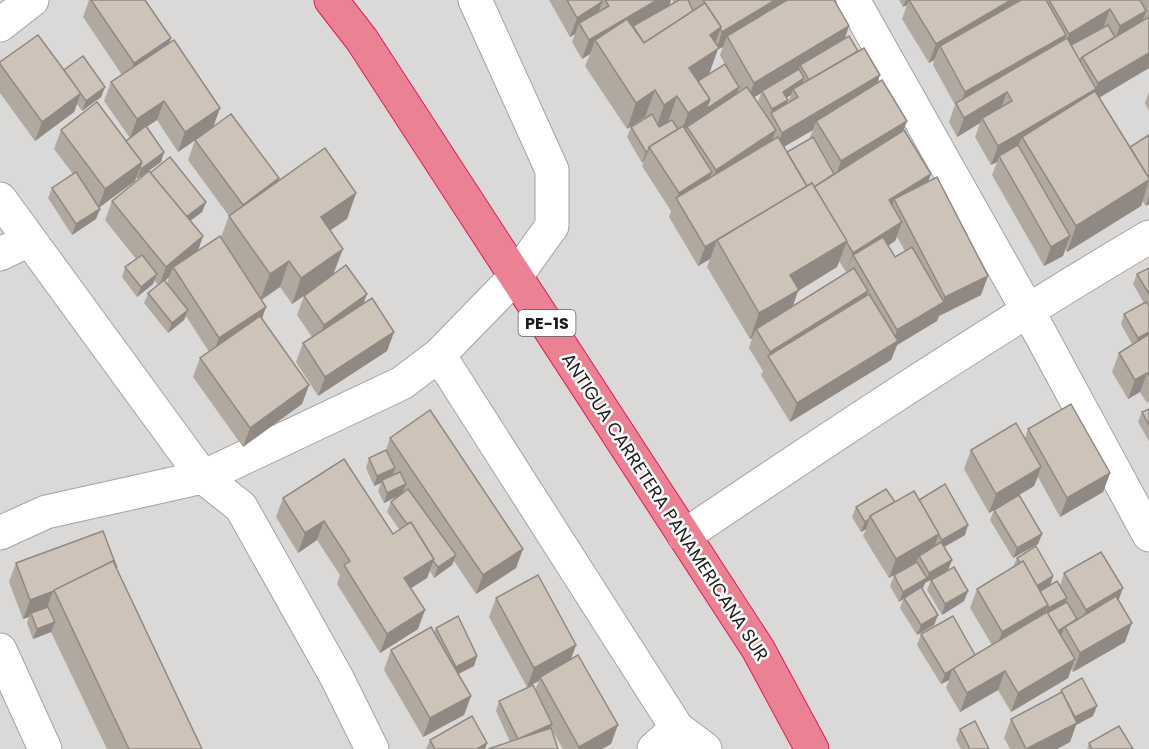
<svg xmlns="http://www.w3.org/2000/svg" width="1149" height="749" font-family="Poppins,sans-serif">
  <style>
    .residential { fill: #dad9d8 }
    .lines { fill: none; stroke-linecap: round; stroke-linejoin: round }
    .minor-casing { stroke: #a3a3a3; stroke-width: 35 }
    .highway-casing { stroke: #e1185b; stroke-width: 35 }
    .minor { stroke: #fff; stroke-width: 33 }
    .highway { stroke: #eb8294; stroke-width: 33 }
    .wall { fill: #b1a89f; fill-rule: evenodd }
    .shaded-wall { fill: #908882 }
    .building { fill: #cec3b9; stroke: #908882; stroke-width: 1.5 }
    .labels { text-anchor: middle; stroke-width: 5; stroke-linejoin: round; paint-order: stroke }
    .shield { fill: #fff; stroke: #606060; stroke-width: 1.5 }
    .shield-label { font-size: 16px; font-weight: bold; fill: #1c1c1c }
    .street-label { font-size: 18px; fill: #1c1c1c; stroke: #fff }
  </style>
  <rect width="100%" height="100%" fill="#eeeae0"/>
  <!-- residential -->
  <rect class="residential" x="0" y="0" width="1149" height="749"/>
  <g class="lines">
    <!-- minor casing -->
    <g class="minor-casing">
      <g id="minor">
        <polyline points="853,0 1027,309 1149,535"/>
        <polyline points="0,25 32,0"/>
        <polyline points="0,199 203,477 241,507 337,678 372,749"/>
        <polyline points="0,254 29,240"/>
        <polyline points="439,355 677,728 705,749"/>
        <polyline points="0,533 46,512 203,477 402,383 439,355 516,276 552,226 552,170 475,0"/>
        <path d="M684 536C837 433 990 331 1149 237"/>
        <polyline points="0,650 45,749"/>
        <polyline points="654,749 677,728"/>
      </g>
    </g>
    <!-- highway casing -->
    <g class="highway-casing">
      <polyline id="highway" points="331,0 362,40 758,649 812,749"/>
    </g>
    <!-- minor -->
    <use href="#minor" class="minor"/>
    <!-- highway -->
    <use href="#highway" class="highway"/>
  </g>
  <!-- wall -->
  <g class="wall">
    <path d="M89 0H145L171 38 169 44 214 126 278 182 356 193 347 219 330 230 334 274 394 332 387 351 318 396 296 362 303 343 312 337 297 315 304 296 292 304 280 287 262 300 266 307 262 319 309 385 302 404 243 447 193 377 200 358 209 352 186 316 184 320 168 333 144 303 148 293 158 285 154 280 153 284 137 297 122 277 125 267 136 259 105 220 112 201 150 173 206 202 202 212 190 221 203 236 198 251 221 237 229 216 188 160 195 140 178 152 157 120 146 127 164 152 161 162 137 179 136 177 135 181 99 208 96 219 72 235 48 198 52 188 73 174 54 149 61 130 126 141 130 138 104 101 111 82 122 75 83 17ZM169 277 167 284 165 281Z"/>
    <path d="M549 0H671L669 6 674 3 672 0H688L689 2V0H834L849 26 845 39 880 75 877 83 903 131 928 182 981 295 939 316 937 321 897 345 891 360 790 422 761 375 763 371 749 348 752 338 750 339 707 267 710 259 698 266 669 217 671 211 642 166 644 161 642 163 627 137 631 127 646 118 645 117 627 129 585 66 590 54 582 59 572 42 575 34 570 37ZM723 47 720 55 729 72 709 74 718 49ZM761 93 758 101 768 118 754 97ZM791 95 788 103 786 104V97ZM813 130 809 139 787 153 783 147ZM897 237 905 251 895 257 888 246 895 241ZM839 261 846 272 847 271 846 273 793 306 798 291 837 267Z"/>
    <polygon points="899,0 1149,0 1149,68 1099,97 1130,147 1149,135 1149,204 1146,206 1142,201 1141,206 1067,252 1065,249 1063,256 1044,266 992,175 997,162 991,165 975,137 980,123 957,137 949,122 955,105 933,65 934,60 929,63 902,19 907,5 903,7"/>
    <polygon points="0,62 64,70 105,87 101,97 82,111 77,104 74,112 35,141 0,93"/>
    <polygon points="1149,92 1149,111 1145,103"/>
    <polygon points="1149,268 1149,401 1147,403 1140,392 1128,399 1112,372 1119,353 1132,344 1121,324 1124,314 1144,303 1133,284 1137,274"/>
    <polygon points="1149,409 1149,441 1138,422 1142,412"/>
    <polygon points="1028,429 1110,473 1103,492 1060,517 1038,477 1034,486 1019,495 1042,534 1038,544 1013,558 990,520 994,510 989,513 964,469 971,450 1025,438"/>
    <polygon points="390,438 516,568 476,594 454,561 452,565 434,578 430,571 427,578 411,588 418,629 380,653 337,584 340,575 317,540 298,553 276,517 283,498 393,534 399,529 387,512 391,502 399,496 384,503 378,491 381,483 374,486 366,468 369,458 386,450"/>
    <polygon points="919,500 965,535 944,547 952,560 948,570 925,583 922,589 938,615 934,625 917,635 900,608 903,599 899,602 890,586 894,575 916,562 889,578 863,536 866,529 861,532 852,517 856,507"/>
    <polygon points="1017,558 1053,576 1050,586 1060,586 1064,573 1118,600 1125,642 1073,672 1071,669 1068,678 1011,712 998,690 960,712 946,688 949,680 941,684 917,645 921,634 975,655 992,645 970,608 977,589 1013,567"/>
    <polygon points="16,563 116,569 202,749 107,749 51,632 33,639 27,623 29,617 23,619 9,582"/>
    <polygon points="931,580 968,591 964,601 942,615 927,590"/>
    <polygon points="496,598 576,645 571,659 611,744 602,749 563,749 550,727 550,729 510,742 496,711 499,701 535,690 539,681 527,687 489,617"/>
    <polygon points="436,628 477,656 474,666 458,674 471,696 464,715 423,737 384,670 391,650 434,632"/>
    <polygon points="1061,690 1093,716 1076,725 1070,742 1057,749 1010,749 1004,738 1011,719 1060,693"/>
    <polygon points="960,729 989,749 961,749 956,740"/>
    <polygon points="430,740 487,743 485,749 426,749"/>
    <polygon points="1089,743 1133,749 1087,749"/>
  </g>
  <!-- shaded-wall -->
  <g class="shaded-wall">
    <polygon points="657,0 671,0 668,9 629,28 595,40 590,54 582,59 589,40"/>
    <polygon points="775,0 800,0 727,36 723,47 718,49 709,74 680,94 689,68 710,35 721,27 712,52 716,50 722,32"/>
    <polygon points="906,0 909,0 907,5 903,7"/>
    <polygon points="1011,0 1030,0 940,46 934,60 929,63 936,44"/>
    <polygon points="602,2 595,22 579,23 575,34 570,37 577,18"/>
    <polygon points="1110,9 1103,28 1062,53 1069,34"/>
    <polygon points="1146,11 1139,30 1114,42 1120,26"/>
    <polygon points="849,26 842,45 800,65 798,72 762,91 761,93 747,102 754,83"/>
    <polygon points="1066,35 1059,54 959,108 965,92"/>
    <polygon points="171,38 164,57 127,82 134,63"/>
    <polygon points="1149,53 1149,68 1092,102 1022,137 1016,151 999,156 997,162 991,165 998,146 1095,90 1098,83"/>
    <polygon points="880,75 873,94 816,121 813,130 775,152 782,133"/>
    <polygon points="804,78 801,89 793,89 791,95 779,102 783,92"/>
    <polygon points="105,87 101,97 82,111 86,101"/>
    <polygon points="739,87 735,98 702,119 706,109"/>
    <polygon points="655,90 645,117 627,129 636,103"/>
    <polygon points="1007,92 1000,111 982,118 980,123 957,137 964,118"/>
    <polygon points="81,93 74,112 35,141 42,122"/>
    <polygon points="677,96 668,122 655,131 664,105"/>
    <polygon points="710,99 700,125 687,127 683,136 679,139 688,113"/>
    <polygon points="788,100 784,110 771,113 772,109"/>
    <polygon points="164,101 157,120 130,138 137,119"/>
    <polygon points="220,108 213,128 178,152 185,132"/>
    <polygon points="907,121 900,140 835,178 841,161"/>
    <polygon points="776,130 769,149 709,190 716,170"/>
    <polygon points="648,151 644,161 642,163 646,152"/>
    <polygon points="164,152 161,162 137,179 141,169"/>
    <polygon points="142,162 135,181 98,208 105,189"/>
    <polygon points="712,172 705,191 677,199 679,193"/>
    <polygon points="931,174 924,193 894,199 889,215 889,200"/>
    <polygon points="279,178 272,197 236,224 243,205"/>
    <polygon points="1149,180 1141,206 1067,252 1076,226"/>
    <polygon points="807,186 717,240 710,259 698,266 705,247"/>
    <polygon points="356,193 347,219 312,243 321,217"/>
    <polygon points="1149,196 1149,204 1146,206"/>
    <polygon points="206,202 202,212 181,228 185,218"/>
    <polygon points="100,209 96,219 72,235 76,224"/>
    <polygon points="902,222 895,241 858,264 853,255 846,272 853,253"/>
    <polygon points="203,236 196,256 173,267 169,277 159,286 166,267"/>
    <polygon points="1070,236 1063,256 1044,266 1051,247"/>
    <polygon points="847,241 837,267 798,291 789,316 756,329 752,338 750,339 759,313 790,275"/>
    <polygon points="343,249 333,275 292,304 301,278"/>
    <polygon points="289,261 280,287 260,300 270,274"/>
    <polygon points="157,274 153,284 137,297 141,287"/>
    <polygon points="988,276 981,295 939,316 937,321 897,345 891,360 790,422 797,403 892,345 897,330 943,303 945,297"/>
    <polygon points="868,291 861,310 769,356 770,352"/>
    <polygon points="367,294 360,313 317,344 324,325"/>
    <polygon points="266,307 259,326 212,357 219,338"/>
    <polygon points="188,310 184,320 168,333 172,323"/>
    <polygon points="394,332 387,351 318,396 325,377"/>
    <polygon points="1149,332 1149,340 1134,348 1138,338"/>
    <polygon points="1147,373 1140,392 1128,399 1135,380"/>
    <polygon points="309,385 302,404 243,447 250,428"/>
    <polygon points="1041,467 1034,486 989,513 996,494"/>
    <polygon points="395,468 391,478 382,480 381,483 374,486 377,476"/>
    <polygon points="1110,473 1103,492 1060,517 1067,498"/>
    <polygon points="406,484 402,494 384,503 387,493"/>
    <polygon points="869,519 866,529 861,532 865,522"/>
    <polygon points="324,521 317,540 298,553 305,533"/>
    <polygon points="968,525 965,535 939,550 942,540"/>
    <polygon points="939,534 932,553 919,556 916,562 889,578 896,559"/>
    <polygon points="1042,534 1038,544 1013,558 1017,548"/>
    <polygon points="523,549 516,568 476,594 483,575"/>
    <polygon points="456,555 452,565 434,578 438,567"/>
    <polygon points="434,559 427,578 397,597 404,578"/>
    <polygon points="952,560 948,570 925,583 929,573"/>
    <polygon points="1053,576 1050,586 1030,598 1034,588"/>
    <polygon points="927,578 923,588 905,599 904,598 903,599 899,602 903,592"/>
    <polygon points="1123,588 1116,607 1079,629 1086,610"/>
    <polygon points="53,591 46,610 31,613 29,617 23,619 30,600"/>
    <polygon points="968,591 964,601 942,615 945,604"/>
    <polygon points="1067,598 1063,608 1045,615 1048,608"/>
    <polygon points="1048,605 1041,624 995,651 1002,632"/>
    <polygon points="425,610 418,629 380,653 387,634"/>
    <polygon points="938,615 934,625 917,635 921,625"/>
    <polygon points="55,622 51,632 33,639 37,629"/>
    <polygon points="1132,623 1125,642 1073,672 1080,653"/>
    <polygon points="1064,627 1061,637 1056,632"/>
    <polygon points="576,645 569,664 540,677 539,681 527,687 534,668"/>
    <polygon points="477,656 474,666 452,677 456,667"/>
    <polygon points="1075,659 1068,678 1011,712 1018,693"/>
    <polygon points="952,669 949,680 941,684 945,674"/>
    <polygon points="1005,671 998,690 960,712 967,693"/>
    <polygon points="471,696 464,715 423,737 430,718"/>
    <polygon points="1097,706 1093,716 1076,725 1070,742 1057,749 1028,749 1073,725 1075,717"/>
    <polygon points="552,724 548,734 518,740"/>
    <polygon points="618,725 611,744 602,749 578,749 579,747"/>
    <polygon points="487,743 485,749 477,749"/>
  </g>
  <!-- building -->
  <g class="building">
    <polygon points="91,0 145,0 171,38 134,63"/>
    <polygon points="567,0 601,0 602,2 577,18"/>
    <polygon points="605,0 657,0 589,40 579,23 609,6"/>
    <polygon points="679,0 688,0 693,11 644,43 633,26"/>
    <polygon points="703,0 775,0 722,32 720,28 721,27"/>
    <polygon points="787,0 834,0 849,26 754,83 727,36"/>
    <polygon points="909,0 1011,0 936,44"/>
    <polygon points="1021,0 1046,0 1066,35 965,92 940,46"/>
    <polygon points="1049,0 1140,0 1146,11 1120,26 1110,9 1069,34"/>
    <polygon points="705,3 721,27 710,35 719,48 689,68 710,99 688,113 677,96 664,105 655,90 636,103 595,40 627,19 644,43"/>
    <polygon points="1149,17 1149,53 1098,83 1082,57"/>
    <polygon points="1108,25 1115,37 1082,57 1080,61 1071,45"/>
    <polygon points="38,35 81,93 42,122 0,64 0,62"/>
    <polygon points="849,36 858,51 809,80 800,65"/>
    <polygon points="1067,38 1096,89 998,146 982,118 1012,101 1007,92 964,118 956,103"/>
    <polygon points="174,40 220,108 185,132 164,101 137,119 111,82"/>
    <polygon points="864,48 880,75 782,133 771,113 798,97 793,89"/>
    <polygon points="83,56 105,87 86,101 64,70"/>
    <polygon points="725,64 739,87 706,109 710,99 698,81"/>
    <polygon points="799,69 804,78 783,92 788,100 772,109 762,91"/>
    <polygon points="882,80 907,121 841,161 816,121"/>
    <polygon points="747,87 776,130 716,170 687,127"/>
    <polygon points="1095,91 1149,178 1149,180 1076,226 1022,137"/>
    <polygon points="97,102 142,162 105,189 61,130"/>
    <polygon points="231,114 279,178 243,205 195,140"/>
    <polygon points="652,114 659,127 672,120 678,129 649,147 648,151 646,152 631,127"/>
    <polygon points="146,126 164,152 141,169 140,167 142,162 126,141"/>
    <polygon points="683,126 712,172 679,193 649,147"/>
    <polygon points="904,130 931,174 889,200 902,222 853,253 814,187"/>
    <polygon points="1149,135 1149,178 1130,147"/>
    <polygon points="778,137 807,186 705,247 676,198"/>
    <polygon points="813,137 834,174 814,187 812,183 807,186 787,152"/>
    <polygon points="1018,145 1070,236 1051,247 999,156"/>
    <polygon points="325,148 356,193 321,217 343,249 301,278 289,261 270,274 229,216"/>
    <polygon points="170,157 206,202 186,217 150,173"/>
    <polygon points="149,171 203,236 166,267 112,201"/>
    <polygon points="76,172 100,209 76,224 52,188"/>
    <polygon points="937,177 988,276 945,297 894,199"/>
    <polygon points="812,183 847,241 790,275 799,290 759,313 717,240"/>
    <polygon points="220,236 266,307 219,338 173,267"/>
    <polygon points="883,237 895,257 912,247 944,302 897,330 853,255"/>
    <polygon points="142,255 157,274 141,287 125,267"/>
    <polygon points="346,265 367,294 324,325 304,296"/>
    <polygon points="854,268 868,291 770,352 756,329"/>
    <polygon points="1149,268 1149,294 1137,274"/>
    <polygon points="164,280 188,310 172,323 148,293"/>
    <polygon points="869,294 898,341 797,403 768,356"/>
    <polygon points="372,298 394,332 325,377 303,343"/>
    <polygon points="1146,302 1149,306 1149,332 1138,338 1124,314"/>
    <polygon points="260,316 309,385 250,428 200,358"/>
    <polygon points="1149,334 1149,376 1147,373 1135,380 1119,353"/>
    <polygon points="1071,404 1110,473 1067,498 1028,429"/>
    <polygon points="1149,409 1149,425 1142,412"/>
    <polygon points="430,410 523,549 483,575 390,438"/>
    <polygon points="1016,423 1041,467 996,494 971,450"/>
    <polygon points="386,450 395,468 377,476 369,458"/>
    <polygon points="344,459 393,534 411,522 434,559 404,578 425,610 387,634 344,565 350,561 324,521 305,533 283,498"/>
    <polygon points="400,472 406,484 387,493 382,480"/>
    <polygon points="945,484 968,525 942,540 919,500"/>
    <polygon points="408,489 456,555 438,567 433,561 434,559 411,522 407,524 391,502"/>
    <polygon points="886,489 895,502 870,516 869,519 865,522 856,507"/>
    <polygon points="914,491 939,534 896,559 870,516"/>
    <polygon points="1019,495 1042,534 1017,548 994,510"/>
    <polygon points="103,531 117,568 113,561 54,591 30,600 16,563"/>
    <polygon points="941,542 952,560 929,573 919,556"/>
    <polygon points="1036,546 1053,576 1037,586 1023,561 1020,563 1017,558"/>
    <polygon points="1101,552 1123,588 1086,610 1064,573"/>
    <polygon points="113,561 202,749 129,749 54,590"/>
    <polygon points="1023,561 1048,605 1002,632 977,589"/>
    <polygon points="917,562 927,578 903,592 894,575"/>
    <polygon points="954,567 968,591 945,604 931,580"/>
    <polygon points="538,575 576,645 534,668 496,598"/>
    <polygon points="1057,581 1067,598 1048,608 1048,605 1040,591"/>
    <polygon points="921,587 938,615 921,625 904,598"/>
    <polygon points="1116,596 1132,623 1080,653 1065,627"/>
    <polygon points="1067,602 1077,619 1058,631 1047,613"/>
    <polygon points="48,607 55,622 37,629 31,613"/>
    <polygon points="1047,612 1075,659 1018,693 1005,671 967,693 953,668"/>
    <polygon points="458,616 477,656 456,667 436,628"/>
    <polygon points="953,616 975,655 945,674 921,634"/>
    <polygon points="431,627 471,696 430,718 391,650"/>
    <polygon points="578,655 618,725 579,747 540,677"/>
    <polygon points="1082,678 1097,706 1075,717 1061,690"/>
    <polygon points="533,685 552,724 518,739 499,701"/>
    <polygon points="1062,692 1077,723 1026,749 1011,719"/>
    <polygon points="472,716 487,743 477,749 435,749 430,740"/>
    <polygon points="975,721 989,749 970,749 960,729"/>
    <polygon points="1119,726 1133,749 1092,749 1089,743"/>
    <polygon points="551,728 558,749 488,749"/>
  </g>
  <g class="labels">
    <!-- shield labels -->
    <rect class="shield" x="518.5" y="310" width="57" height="26" rx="4.5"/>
    <g class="shield-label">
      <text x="547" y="329">PE-1S</text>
    </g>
    <!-- street labels -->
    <g class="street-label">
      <text transform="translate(665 507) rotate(57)" y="6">ANTIGUA CARRETERA PANAMERICANA SUR</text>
    </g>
  </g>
</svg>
